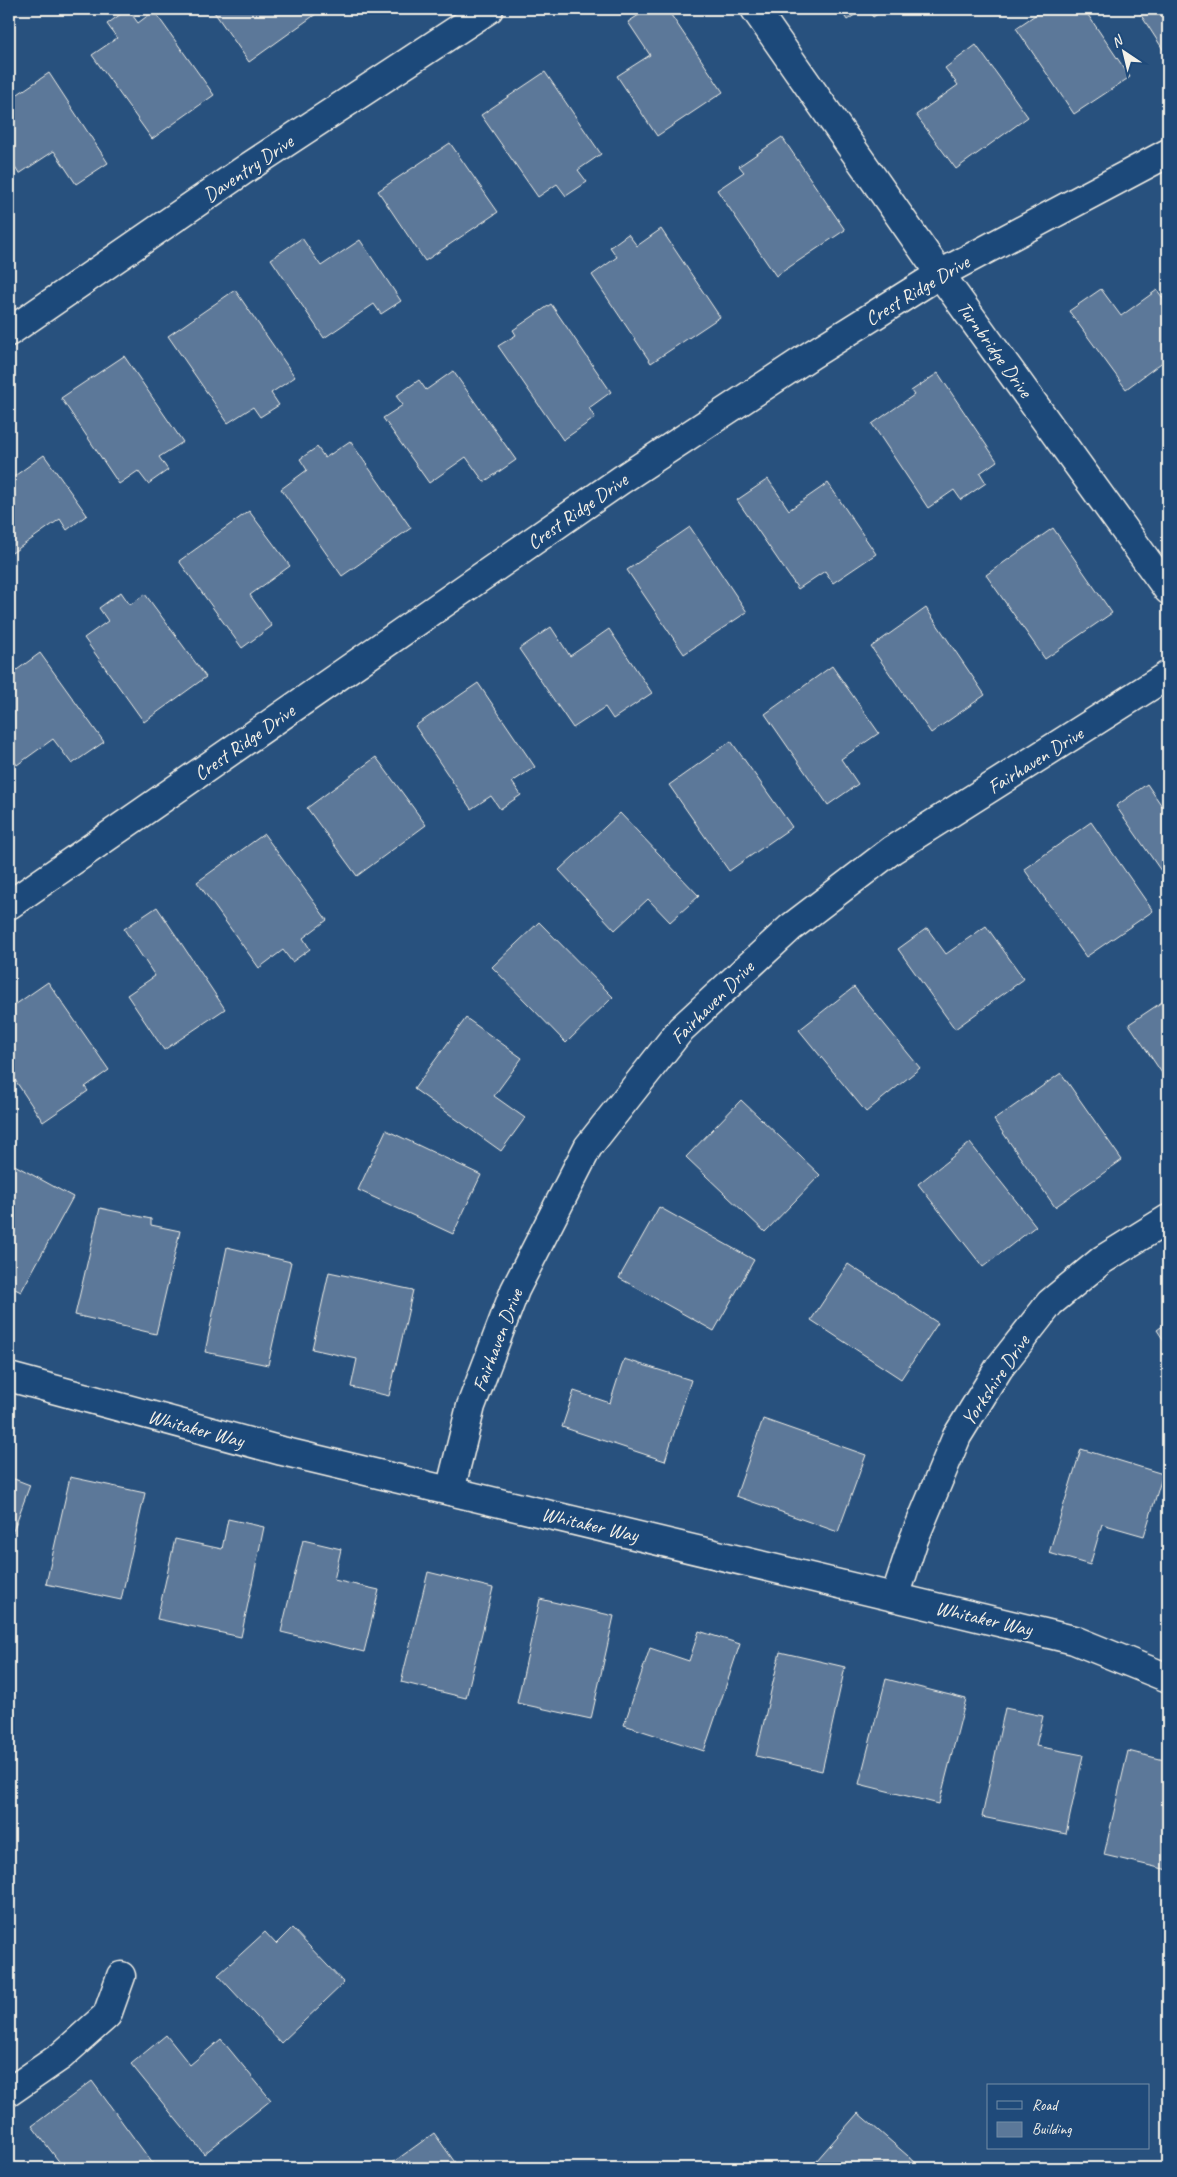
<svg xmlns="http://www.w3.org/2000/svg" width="1177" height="2177" font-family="Caveat,sans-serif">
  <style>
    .building { fill: #5b7899; stroke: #f4f1e8 }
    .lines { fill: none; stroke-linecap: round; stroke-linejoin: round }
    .minor-casing { stroke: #f4f1e8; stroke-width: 31 }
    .minor { stroke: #1f4a7a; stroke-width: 28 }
    .labels { text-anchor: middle; stroke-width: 4; stroke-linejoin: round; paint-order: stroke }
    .street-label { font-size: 20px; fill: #f4f1e8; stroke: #1f4a7a }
  </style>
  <rect width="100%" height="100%" fill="#28517e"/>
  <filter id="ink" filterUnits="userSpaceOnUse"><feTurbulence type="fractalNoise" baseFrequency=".02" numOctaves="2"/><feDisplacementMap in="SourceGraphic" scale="10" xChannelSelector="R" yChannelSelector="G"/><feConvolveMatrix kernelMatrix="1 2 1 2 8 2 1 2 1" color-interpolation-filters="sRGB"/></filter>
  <g filter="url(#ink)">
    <!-- building -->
    <g class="building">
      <polygon points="128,9 138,23 154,11 214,95 152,139 92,55 117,38 107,24"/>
      <polygon points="212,9 312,9 316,14 249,62"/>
      <polygon points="648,9 667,9 723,92 657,136 617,76 650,55 628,22"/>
      <polygon points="840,9 864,9 847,20"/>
      <polygon points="867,9 885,9 873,17"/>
      <polygon points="1044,9 1084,9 1130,77 1074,114 1016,28"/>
      <polygon points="1137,9 1168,9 1168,57"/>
      <polygon points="976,45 1028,117 956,169 916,115 958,85 945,68"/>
      <polygon points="545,72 601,154 578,170 587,182 566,196 557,184 538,197 481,115"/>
      <polygon points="49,73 108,163 76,184 54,151 19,174 9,158 9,100"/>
      <polygon points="782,137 845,230 776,276 717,190 744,172 739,166"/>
      <polygon points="450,143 498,212 425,261 378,191"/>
      <polygon points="661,229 720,317 651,363 592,275 617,257 610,247 628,234 637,246"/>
      <polygon points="302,238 321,266 360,240 401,301 381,314 374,304 324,338 271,259"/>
      <polygon points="1101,289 1121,316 1157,290 1168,305 1168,358 1126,389 1069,311"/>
      <polygon points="235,290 295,377 271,393 279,405 260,417 253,407 228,423 168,336"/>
      <polygon points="551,304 611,392 589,408 595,418 563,440 498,346 516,335 513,330"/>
      <polygon points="124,356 183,442 159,457 168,470 148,484 138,471 119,484 61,398"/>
      <polygon points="453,371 516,460 484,482 466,457 429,483 383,418 403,405 396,396 419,380 426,390"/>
      <polygon points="938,373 997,461 980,473 986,483 961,500 954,490 928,508 872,424 914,395 911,391"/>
      <polygon points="350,441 411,528 342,576 281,489 307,470 300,459 317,447 325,458"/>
      <polygon points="44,455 87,515 67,530 60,519 12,553 9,548 9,480"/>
      <polygon points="768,479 789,510 828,483 876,554 833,583 825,571 798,589 737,500"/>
      <polygon points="249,511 290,566 250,595 272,626 242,648 179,561"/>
      <polygon points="690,527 747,612 684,654 627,570"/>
      <polygon points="1053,528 1112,613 1045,659 986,575"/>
      <polygon points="121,592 130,605 145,594 206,677 144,722 84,638 108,621 99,608"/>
      <polygon points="926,608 985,695 931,733 871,647"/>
      <polygon points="551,627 570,656 609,629 652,693 613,719 605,707 573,728 519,649"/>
      <polygon points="40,653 104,742 72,764 53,739 17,765 9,754 9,664 14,672"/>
      <polygon points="832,666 879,733 841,759 858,784 828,805 765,714"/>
      <polygon points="478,683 535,767 512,782 521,795 500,809 491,796 471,809 415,726"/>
      <polygon points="731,741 792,827 729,871 669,785"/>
      <polygon points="376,757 426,825 357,876 307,808"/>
      <polygon points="1147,784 1164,809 1168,806 1168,881 1116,806"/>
      <polygon points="620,813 699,896 670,922 648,899 615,930 559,870"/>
      <polygon points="1091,822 1153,911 1086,957 1024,869"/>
      <polygon points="264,834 327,920 303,938 310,949 292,962 283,950 259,968 197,882"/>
      <polygon points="157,907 225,1009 164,1050 127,995 155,976 124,929"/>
      <polygon points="539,922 613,997 566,1043 492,967"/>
      <polygon points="986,926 1024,979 955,1029 898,949 927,928 946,954"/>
      <polygon points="48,982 109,1070 85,1087 88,1091 43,1122 9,1071 9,1009"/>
      <polygon points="854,987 920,1068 866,1112 799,1030"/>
      <polygon points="1168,998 1168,1082 1129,1024"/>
      <polygon points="466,1018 522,1058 494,1096 525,1118 501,1151 414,1089"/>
      <polygon points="1061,1073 1122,1160 1055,1207 994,1120"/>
      <polygon points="741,1100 820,1175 765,1232 686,1157"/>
      <polygon points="386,1130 481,1175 453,1234 358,1190"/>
      <polygon points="970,1143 1036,1226 983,1267 918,1184"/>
      <polygon points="9,1162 73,1197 21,1292 9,1286"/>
      <polygon points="659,1207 754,1260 714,1331 619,1278"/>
      <polygon points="100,1208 151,1219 151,1225 180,1231 156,1334 75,1315"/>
      <polygon points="227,1247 291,1262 268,1365 205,1352"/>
      <polygon points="848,1264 938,1323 901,1379 811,1320"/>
      <polygon points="329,1272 413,1290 389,1396 351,1387 357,1359 312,1349"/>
      <polygon points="1168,1322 1168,1347 1157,1330"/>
      <polygon points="624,1359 691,1380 665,1461 562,1427 574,1391 610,1403"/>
      <polygon points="763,1419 866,1455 838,1532 736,1496"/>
      <polygon points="1081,1449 1163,1474 1144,1536 1102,1524 1090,1565 1049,1553"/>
      <polygon points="9,1477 30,1485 9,1542"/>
      <polygon points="70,1477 145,1493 121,1600 46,1584"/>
      <polygon points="228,1519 264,1527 241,1637 157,1619 175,1539 222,1549"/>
      <polygon points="303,1540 341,1549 334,1580 379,1590 364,1652 281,1632"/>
      <polygon points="428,1572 493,1588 466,1698 401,1682"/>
      <polygon points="540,1599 614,1616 591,1719 517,1703"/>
      <polygon points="699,1631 740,1644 704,1751 624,1725 650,1648 689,1661"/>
      <polygon points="780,1652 845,1667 822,1771 756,1756"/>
      <polygon points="886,1679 966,1699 939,1804 859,1784"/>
      <polygon points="1005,1708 1043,1716 1036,1746 1083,1755 1066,1834 982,1817"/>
      <polygon points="1128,1751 1168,1761 1168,1870 1104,1855"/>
      <polygon points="292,1928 344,1983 281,2043 218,1975 265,1932 276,1944"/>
      <polygon points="166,2035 190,2065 221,2039 271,2100 204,2154 131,2064"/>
      <polygon points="92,2081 156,2168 64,2168 32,2126"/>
      <polygon points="858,2113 922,2168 810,2168"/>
      <polygon points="434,2133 459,2168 385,2168"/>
    </g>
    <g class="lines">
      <!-- minor casing -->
      <g class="minor-casing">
        <g id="minor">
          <polyline points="755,9 940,274 1168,590"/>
          <polyline points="9,332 247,168 489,9"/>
          <polyline points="9,905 621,480 811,355 940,274 1168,153"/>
          <polyline points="9,1377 282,1451 1074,1640 1168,1678"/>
          <polyline points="450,1491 471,1406 515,1290 588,1147 681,1029 790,928 892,850 1168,675"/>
          <polyline points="895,1597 914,1539 957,1436 999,1368 1050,1303 1102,1260 1168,1219"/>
          <polyline points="9,2092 61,2056 107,2015 121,1976"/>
        </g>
      </g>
      <!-- minor -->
      <use href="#minor" class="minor"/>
    </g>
  </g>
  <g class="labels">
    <!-- street labels -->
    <g class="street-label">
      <text transform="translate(248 168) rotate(-34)" y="7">Daventry Drive</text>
      <text transform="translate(917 290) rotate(-31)" y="7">Crest Ridge Drive</text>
      <text transform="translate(995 349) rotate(54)" y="7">Turnbridge Drive</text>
      <text transform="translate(577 511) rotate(-35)" y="7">Crest Ridge Drive</text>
      <text transform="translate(244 742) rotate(-35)" y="7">Crest Ridge Drive</text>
      <text transform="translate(1035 760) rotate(-32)" y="7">Fairhaven Drive</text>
      <text transform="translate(712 1002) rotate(-45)" y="7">Fairhaven Drive</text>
      <text transform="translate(497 1340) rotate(-69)" y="7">Fairhaven Drive</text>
      <text transform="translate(995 1380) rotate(-56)" y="7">Yorkshire Drive</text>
      <text transform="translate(196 1428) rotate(15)" y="7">Whitaker Way</text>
      <text transform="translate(590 1524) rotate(13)" y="7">Whitaker Way</text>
      <text transform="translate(984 1618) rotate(13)" y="7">Whitaker Way</text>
    </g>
  </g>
  <!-- margin -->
  <rect width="1177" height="2177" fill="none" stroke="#1f4a7a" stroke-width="30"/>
  <rect x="15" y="15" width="1147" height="2147" fill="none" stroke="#f4f1e8" stroke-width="2" filter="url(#ink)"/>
  <!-- legend -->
  <rect x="987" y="2084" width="162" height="65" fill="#1f4a7a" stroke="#748da6"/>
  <rect x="997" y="2101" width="25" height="8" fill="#1f4a7a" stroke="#748da6"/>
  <text x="1032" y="2110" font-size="15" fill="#f4f1e8">Road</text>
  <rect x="997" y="2122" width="25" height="15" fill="#5b7899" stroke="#748da6"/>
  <text x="1032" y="2134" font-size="15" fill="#f4f1e8">Building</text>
  <!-- north arrow -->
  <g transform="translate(1124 52) rotate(325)" stroke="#1f4a7a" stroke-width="4" paint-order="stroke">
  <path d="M0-4L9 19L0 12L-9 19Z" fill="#f4f1e8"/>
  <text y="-8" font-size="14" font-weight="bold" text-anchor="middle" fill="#f4f1e8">N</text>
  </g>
</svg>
